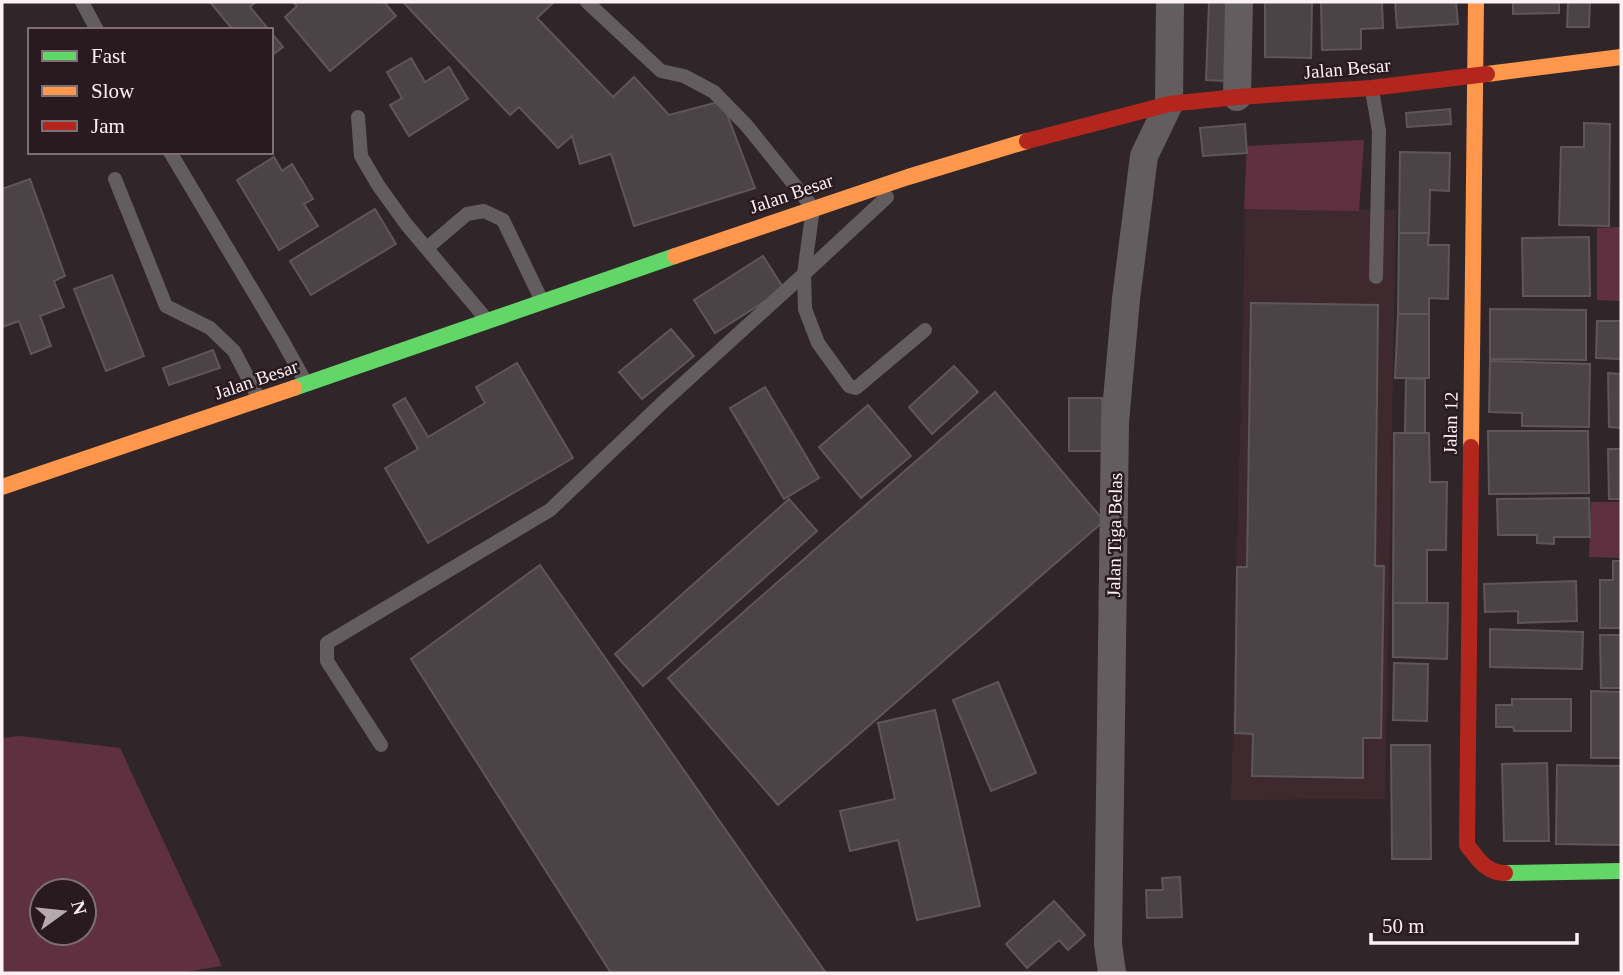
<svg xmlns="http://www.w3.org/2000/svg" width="1623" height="975" font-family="Georgia,serif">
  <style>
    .built { fill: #3e292f }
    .green { fill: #5f3140; fill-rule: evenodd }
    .building { fill: #4b4346; stroke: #5f5659; stroke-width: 2 }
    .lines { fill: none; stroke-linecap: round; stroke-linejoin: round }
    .lane { stroke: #645d5f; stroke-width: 14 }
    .street { stroke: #645d5f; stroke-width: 28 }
    .fast { stroke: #63d668; stroke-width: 16 }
    .slow { stroke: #ff974d; stroke-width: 16 }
    .jam { stroke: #b3261e; stroke-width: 16 }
    .labels { text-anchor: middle; stroke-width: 5; stroke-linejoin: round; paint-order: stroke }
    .street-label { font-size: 19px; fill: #fcf1f4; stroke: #281a1e }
  </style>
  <rect width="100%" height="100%" fill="#302629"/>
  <!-- built -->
  <polygon class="built" points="1364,140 1359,210 1396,210 1385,799 1231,800 1247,146"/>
  <!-- green -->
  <g class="green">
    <polygon points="1364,140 1359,211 1244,209 1247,146"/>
    <polygon points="1621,227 1621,301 1597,300 1597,228"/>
    <polygon points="1591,502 1621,502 1621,558 1589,557"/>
    <path d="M20 736 120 748 222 966 178 973H2V738ZM84 891V933H42V891Z"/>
  </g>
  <!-- building -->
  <g class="building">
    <polygon points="210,2 256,2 250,7 269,30 233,30"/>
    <polygon points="293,2 384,2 396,16 330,71 285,17 297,6"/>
    <polygon points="403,2 554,2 537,18 613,97 634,77 669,115 722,101 755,188 634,226 611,154 580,164 572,136 558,148 519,107 510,115"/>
    <polygon points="1209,2 1229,2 1225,81 1206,80"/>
    <polygon points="1265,2 1312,2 1311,58 1265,57"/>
    <polygon points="1321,2 1382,2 1383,28 1361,29 1361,49 1322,50"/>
    <polygon points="1395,2 1456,2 1458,24 1397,28"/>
    <polygon points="1513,2 1559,2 1559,13 1513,14"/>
    <polygon points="1568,2 1590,2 1589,27 1567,27"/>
    <polygon points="271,32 283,47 271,56"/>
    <polygon points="411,58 425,82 449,67 468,99 409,136 390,105 402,98 387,72"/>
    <polygon points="1450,109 1451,124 1407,127 1406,113"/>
    <polygon points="1584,123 1610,124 1609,226 1559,225 1561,147 1584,147"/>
    <polygon points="1245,124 1247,153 1203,156 1200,128"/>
    <polygon points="1400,152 1450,153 1449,191 1430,190 1429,233 1399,233"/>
    <polygon points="274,157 282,171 292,164 313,199 304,204 318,226 279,250 237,180"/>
    <polygon points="30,179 65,276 54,281 64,307 40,316 51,346 31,354 19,321 2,327 2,189"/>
    <polygon points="375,209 396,244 311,295 290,261"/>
    <polygon points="1399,233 1429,233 1428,245 1449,245 1448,299 1429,298 1429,314 1398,314"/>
    <polygon points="1589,237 1590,296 1523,296 1522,238"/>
    <polygon points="763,256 784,289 715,333 694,300"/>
    <polygon points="112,275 144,356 106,371 74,289"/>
    <polygon points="1251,303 1378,305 1375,566 1384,566 1381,738 1363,738 1363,778 1252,776 1253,734 1235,733 1237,567 1247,567"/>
    <polygon points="1490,309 1586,310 1586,360 1490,359"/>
    <polygon points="1398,314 1429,314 1429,378 1395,378"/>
    <polygon points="1597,321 1621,321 1621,359 1596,358"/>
    <polygon points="671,329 694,356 642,399 619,372"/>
    <polygon points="213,350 220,368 169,385 163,368"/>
    <polygon points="1490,361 1590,364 1589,427 1522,426 1522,413 1489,412"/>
    <polygon points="517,363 573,458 428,543 385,468 418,449 393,405 405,398 428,437 485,403 476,387"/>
    <polygon points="954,366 978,392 932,434 909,407"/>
    <polygon points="1608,373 1621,374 1621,428 1609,427"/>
    <polygon points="1406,378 1425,379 1425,433 1405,433"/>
    <polygon points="765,387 819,478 784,499 730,408"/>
    <polygon points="995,392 1104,521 778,805 668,678"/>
    <rect x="1069" y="398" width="33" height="53"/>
    <polygon points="868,405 911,456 861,498 819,447"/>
    <polygon points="1488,431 1588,431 1589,493 1489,494"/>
    <polygon points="1394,433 1429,433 1430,482 1447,482 1446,550 1427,550 1427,603 1393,603"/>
    <polygon points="1608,449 1621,449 1621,499 1609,499"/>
    <polygon points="1589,498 1590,537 1554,537 1554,544 1537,543 1537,535 1498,535 1497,499"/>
    <polygon points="789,499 817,531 643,686 615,654"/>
    <polygon points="1613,561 1621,561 1621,628 1600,628 1600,580 1613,580"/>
    <polygon points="540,565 826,973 611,973 411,659"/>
    <polygon points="1576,581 1577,621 1518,623 1518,611 1485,612 1484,584"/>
    <polygon points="1393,603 1448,603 1447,659 1393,657"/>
    <polygon points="1490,629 1583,632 1582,669 1490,667"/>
    <polygon points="1600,635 1621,635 1621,688 1601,688"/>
    <polygon points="1394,663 1428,664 1427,721 1393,720"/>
    <polygon points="998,682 1036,773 991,791 953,700"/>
    <polygon points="1591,691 1621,692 1621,758 1591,758"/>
    <polygon points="1512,699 1571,699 1571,731 1514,731 1513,727 1496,727 1496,705 1512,705"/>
    <polygon points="935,710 980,906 917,920 898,840 850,851 840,811 895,799 878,723"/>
    <polygon points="1391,745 1430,745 1431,859 1392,859"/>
    <polygon points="1547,763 1549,841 1504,841 1502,764"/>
    <polygon points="1557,765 1621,766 1621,845 1556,844"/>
    <polygon points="1180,877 1182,917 1147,918 1146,890 1163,890 1162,878"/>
    <polygon points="1054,901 1085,935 1068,950 1059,940 1027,968 1006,944"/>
  </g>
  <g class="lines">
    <!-- lane -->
    <g class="lane">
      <polyline points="82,2 97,30"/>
      <polyline points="587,2 661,71 684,76 714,92 747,126 813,208 804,274 805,309 818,343 849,386 856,388 925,330"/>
      <polyline points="1372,90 1379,131 1376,277"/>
      <polyline points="358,117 361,156 378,185 406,224 487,320"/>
      <polyline points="170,152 281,338 306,383"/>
      <polyline points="115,179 166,306 210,328 234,351 259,399"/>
      <polyline points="427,248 467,214 484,211 503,220 542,301"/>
      <polyline points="381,745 327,661 327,643 550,510 661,404 804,274 887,197"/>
    </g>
    <!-- street -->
    <g class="street">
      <polyline points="1237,97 1239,2"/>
      <polyline points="1112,973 1108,944 1115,422 1126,299 1144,156 1169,104 1170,2"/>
    </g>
    <!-- fast -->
    <g class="fast">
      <polyline points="294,388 675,256"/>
      <polyline points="1505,873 1621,871"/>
    </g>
    <!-- slow -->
    <g class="slow">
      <polyline points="1487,74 1621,57"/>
      <polyline points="675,256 908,177 1027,141"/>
      <polyline points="1471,447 1476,2"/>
      <polyline points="2,487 294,388"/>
    </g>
    <!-- jam -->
    <g class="jam">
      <polyline points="1027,141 1169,104 1237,97 1371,88 1487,74"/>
      <path d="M1471 447 1467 845C1477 858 1486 873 1505 873"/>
    </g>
  </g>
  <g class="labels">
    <!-- street labels -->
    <g class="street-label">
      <text transform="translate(1347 68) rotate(-5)" y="7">Jalan Besar</text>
      <text transform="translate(791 193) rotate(-19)" y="7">Jalan Besar</text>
      <text transform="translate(256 379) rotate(-19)" y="7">Jalan Besar</text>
      <text transform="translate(1450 423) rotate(-89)" y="7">Jalan 12</text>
      <text transform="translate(1114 535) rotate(-89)" y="7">Jalan Tiga Belas</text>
    </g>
  </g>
  <!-- border -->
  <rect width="1623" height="975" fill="none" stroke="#fcf1f4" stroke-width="7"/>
  <!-- legend -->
  <rect x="28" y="28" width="245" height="126" fill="#281a1e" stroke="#7d7074" stroke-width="2"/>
  <rect x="42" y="51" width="35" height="10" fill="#63d668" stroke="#7d7074" stroke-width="2"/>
  <text x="91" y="63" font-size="21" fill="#fcf1f4">Fast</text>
  <rect x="42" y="86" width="35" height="10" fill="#ff974d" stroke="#7d7074" stroke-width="2"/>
  <text x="91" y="98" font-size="21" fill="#fcf1f4">Slow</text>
  <rect x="42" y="121" width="35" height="10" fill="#b3261e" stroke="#7d7074" stroke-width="2"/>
  <text x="91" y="133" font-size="21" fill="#fcf1f4">Jam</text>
  <!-- north arrow -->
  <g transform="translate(63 912) rotate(75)"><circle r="33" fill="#281a1e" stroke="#7d7074" stroke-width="2"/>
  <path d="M0-5L12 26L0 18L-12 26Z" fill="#b5aaad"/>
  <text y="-10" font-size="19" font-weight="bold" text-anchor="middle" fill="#fcf1f4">N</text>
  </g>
  <!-- scale -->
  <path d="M1371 933v10h206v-10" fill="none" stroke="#fcf1f4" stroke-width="3.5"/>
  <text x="1382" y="933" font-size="21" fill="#fcf1f4" stroke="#281a1e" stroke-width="5" paint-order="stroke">50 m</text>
</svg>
